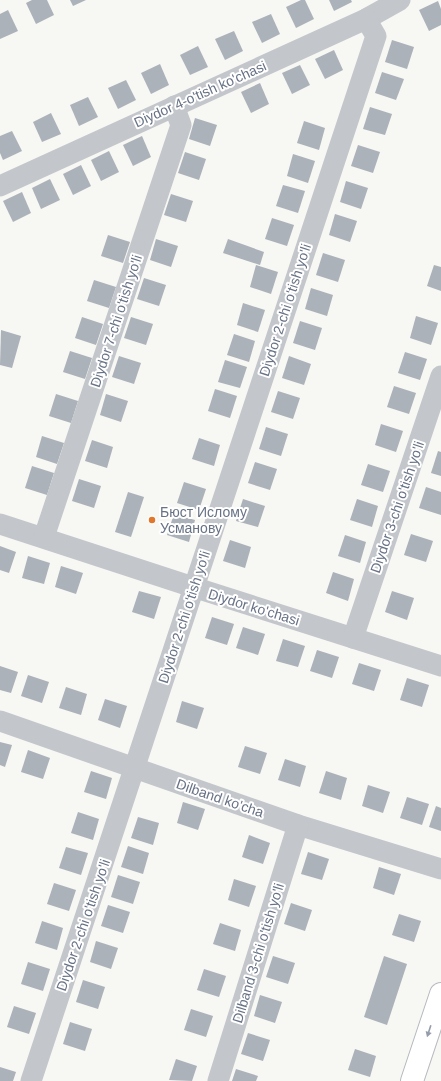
<svg xmlns="http://www.w3.org/2000/svg" width="441" height="1081" viewBox="0 0 441 1081" font-family="Helvetica,sans-serif">
<style>
.building{fill:#acb2b9}
.lines{fill:none;stroke-linecap:round;stroke-linejoin:round}
.major-casing{stroke:#b6b9be;stroke-width:24}
.minor{stroke:#c3c6ca;stroke-width:21}
.major{stroke:#fff;stroke-width:22}
.oneway{fill:#959caa}
.poi-dot{fill:#e1772a;stroke:#fff;stroke-width:1.5}
.labels{text-anchor:middle;dominant-baseline:central;stroke-width:4;stroke-linejoin:round;paint-order:stroke}
.street-label{font-size:14px;fill:#677285;stroke:#fff}
.poi-label{font-size:14px;fill:#677285;stroke:#fff;text-anchor:start}
</style>
<rect width="100%" height="100%" fill="#f7f7f4"/>
<g class="building">
<polygon points="32,0 47,0 54,15 36,24 26,3"/>
<polygon points="70,0 86,0 73,6"/>
<polygon points="301,0 305,0 314,19 296,28 286,7"/>
<polygon points="329,0 351,0 352,2 334,11"/>
<polygon points="438,1 441,9 441,25 429,31 419,10"/>
<polygon points="8,10 18,31 0,39 0,14"/>
<polygon points="271,14 280,34 262,43 252,22"/>
<polygon points="234,31 243,51 225,60 215,39"/>
<polygon points="392,40 414,47 407,69 385,62"/>
<polygon points="198,46 208,67 190,75 180,55"/>
<polygon points="334,50 343,70 325,79 315,59"/>
<polygon points="160,64 169,85 151,94 141,73"/>
<polygon points="300,65 310,85 292,94 282,73"/>
<polygon points="382,72 404,79 396,100 375,93"/>
<polygon points="126,80 136,100 118,109 108,88"/>
<polygon points="260,83 269,104 251,113 241,92"/>
<polygon points="88,97 98,117 79,126 70,105"/>
<polygon points="370,107 392,114 385,135 363,129"/>
<polygon points="51,113 61,134 42,142 33,122"/>
<polygon points="195,118 217,125 210,146 189,139"/>
<polygon points="304,121 325,128 319,150 297,143"/>
<polygon points="12,131 22,151 3,160 0,153 0,136"/>
<polygon points="142,136 151,157 133,166 123,145"/>
<polygon points="358,145 380,152 373,173 351,166"/>
<polygon points="109,151 119,172 101,181 91,160"/>
<polygon points="185,152 206,159 199,180 178,173"/>
<polygon points="293,154 315,161 308,183 287,176"/>
<polygon points="81,165 91,186 73,195 63,174"/>
<polygon points="50,179 60,200 41,209 32,188"/>
<polygon points="346,181 368,188 361,209 340,202"/>
<polygon points="283,185 305,191 298,213 276,206"/>
<polygon points="22,192 31,213 13,222 3,201"/>
<polygon points="171,194 193,201 186,222 164,215"/>
<polygon points="335,214 357,221 350,242 329,235"/>
<polygon points="272,218 294,225 287,246 265,239"/>
<polygon points="108,235 130,242 123,263 101,256"/>
<polygon points="156,239 178,246 171,267 150,260"/>
<polygon points="228,239 264,252 260,265 223,253"/>
<polygon points="323,253 345,260 338,282 316,275"/>
<polygon points="256,265 278,272 271,294 250,287"/>
<polygon points="434,265 441,267 441,291 427,286"/>
<polygon points="144,278 166,285 159,306 137,299"/>
<polygon points="94,280 116,287 109,308 87,301"/>
<polygon points="311,288 333,295 327,316 305,309"/>
<polygon points="243,303 265,310 258,332 237,325"/>
<polygon points="416,316 438,323 431,345 410,338"/>
<polygon points="82,317 103,324 96,345 75,338"/>
<polygon points="131,317 153,324 146,345 124,338"/>
<polygon points="300,321 322,328 315,350 293,343"/>
<polygon points="1,330 21,336 12,368 0,365"/>
<polygon points="234,334 255,341 249,362 227,355"/>
<polygon points="70,351 92,358 85,379 63,372"/>
<polygon points="405,352 427,359 420,380 398,373"/>
<polygon points="119,356 141,363 134,384 112,377"/>
<polygon points="289,356 311,364 304,385 282,378"/>
<polygon points="225,360 247,367 240,388 218,382"/>
<polygon points="394,386 416,393 409,414 387,407"/>
<polygon points="215,389 237,396 230,418 208,411"/>
<polygon points="278,391 300,398 293,419 271,412"/>
<polygon points="56,394 78,401 71,423 49,416"/>
<polygon points="106,394 128,401 121,422 100,415"/>
<polygon points="381,424 403,431 396,452 375,445"/>
<polygon points="266,427 288,434 281,456 259,449"/>
<polygon points="42,436 64,443 57,464 36,457"/>
<polygon points="199,438 220,445 214,466 192,459"/>
<polygon points="92,440 113,447 107,468 85,461"/>
<polygon points="438,451 441,452 441,476 431,473"/>
<polygon points="255,462 277,469 270,490 248,483"/>
<polygon points="368,464 390,471 383,492 361,485"/>
<polygon points="32,466 54,473 47,495 25,488"/>
<polygon points="79,479 101,486 94,508 72,501"/>
<polygon points="184,482 206,489 199,510 177,503"/>
<polygon points="426,487 441,492 441,515 419,508"/>
<polygon points="128,492 144,497 131,537 115,532"/>
<polygon points="243,499 265,506 258,527 236,521"/>
<polygon points="357,499 378,506 372,527 350,520"/>
<polygon points="174,514 195,520 189,542 167,535"/>
<polygon points="411,534 433,541 426,562 404,555"/>
<polygon points="345,535 366,542 360,563 338,556"/>
<polygon points="230,540 251,547 245,568 223,561"/>
<polygon points="0,546 16,552 9,573 0,570"/>
<polygon points="28,556 50,563 44,584 22,578"/>
<polygon points="61,566 83,573 76,594 55,587"/>
<polygon points="333,572 354,579 348,601 326,593"/>
<polygon points="139,591 161,597 154,619 132,612"/>
<polygon points="392,591 414,598 407,620 385,612"/>
<polygon points="212,617 234,624 227,645 205,638"/>
<polygon points="243,627 265,634 258,655 236,648"/>
<polygon points="283,639 305,646 298,667 276,661"/>
<polygon points="317,650 339,657 332,678 310,671"/>
<polygon points="359,663 381,670 374,691 352,684"/>
<polygon points="0,666 18,672 11,693 0,690"/>
<polygon points="28,675 49,682 42,703 21,696"/>
<polygon points="407,678 429,685 422,707 400,700"/>
<polygon points="66,687 87,694 81,715 59,708"/>
<polygon points="105,699 127,706 120,728 98,720"/>
<polygon points="182,701 204,708 197,729 176,722"/>
<polygon points="0,742 12,745 5,767 0,765"/>
<polygon points="245,746 267,753 260,774 238,767"/>
<polygon points="28,750 50,758 43,779 21,772"/>
<polygon points="285,759 306,766 300,787 278,780"/>
<polygon points="91,771 112,778 106,799 84,792"/>
<polygon points="326,771 347,778 341,800 319,793"/>
<polygon points="368,785 390,792 383,813 362,806"/>
<polygon points="407,797 429,804 422,825 400,818"/>
<polygon points="183,802 205,809 198,830 177,823"/>
<polygon points="436,806 441,808 441,831 429,827"/>
<polygon points="78,812 99,819 93,840 71,833"/>
<polygon points="138,817 159,823 153,845 131,838"/>
<polygon points="249,835 270,843 263,864 242,857"/>
<polygon points="128,846 149,853 143,874 121,867"/>
<polygon points="66,847 88,853 81,875 59,868"/>
<polygon points="308,852 329,859 322,880 301,874"/>
<polygon points="379,867 401,874 394,895 373,888"/>
<polygon points="118,875 140,882 133,904 111,897"/>
<polygon points="234,879 256,886 249,907 228,900"/>
<polygon points="54,883 76,890 69,911 47,904"/>
<polygon points="291,903 312,910 305,931 284,924"/>
<polygon points="108,905 130,912 123,933 101,926"/>
<polygon points="399,914 421,921 414,942 392,935"/>
<polygon points="42,921 63,928 57,950 35,943"/>
<polygon points="220,923 241,930 235,951 213,944"/>
<polygon points="96,941 118,948 111,969 90,962"/>
<polygon points="273,956 295,963 288,984 266,977"/>
<polygon points="384,956 407,964 387,1025 364,1017"/>
<polygon points="28,962 50,969 43,991 21,984"/>
<polygon points="204,969 226,976 219,997 197,990"/>
<polygon points="83,980 105,987 98,1009 76,1002"/>
<polygon points="260,995 282,1002 275,1023 254,1016"/>
<polygon points="14,1006 36,1013 29,1034 7,1027"/>
<polygon points="191,1009 213,1016 206,1037 184,1030"/>
<polygon points="70,1022 92,1029 85,1051 63,1044"/>
<polygon points="248,1033 270,1040 263,1061 241,1054"/>
<polygon points="355,1049 376,1056 370,1077 348,1070"/>
<polygon points="176,1059 197,1066 192,1081 169,1080"/>
<polygon points="0,1067 16,1072 13,1081 0,1081"/>
<polygon points="236,1069 258,1076 256,1081 232,1081"/>
</g>
<g class="lines">
<defs>
<polyline id="major" points="412,1081 441,994"/>
</defs>
<use href="#major" class="major-casing"/>
<g class="minor">
<polyline points="0,186 366,19 400,0"/>
<polyline points="0,524 193,587 441,666"/>
<polyline points="44,537 181,125 174,106"/>
<polyline points="353,638 441,376"/>
<polyline points="0,721 298,825 441,869"/>
<polyline points="31,1081 376,36 366,19"/>
<polyline points="218,1081 298,825"/>
</g>
<use href="#major" class="major"/>
</g>
<defs><path id="oneway-solid" d="M-6-.8H1V-3.2L6.5 0L1 3.2V.8H-6Z"/></defs>
<use class="oneway" href="#oneway-solid" transform="translate(429 1031) rotate(108)"/>
<circle class="poi-dot" cx="152" cy="520" r="4"/>
<g class="labels">
<g class="street-label">
<text transform="translate(200 94) rotate(-24)">Diydor 4-o'tish ko'chasi</text>
<text transform="translate(285 310) rotate(-72)">Diydor 2-chi o'tish yo'li</text>
<text transform="translate(116 321) rotate(-72)">Diydor 7-chi o'tish yo'li</text>
<text transform="translate(397 507) rotate(-71)">Diydor 3-chi o'tish yo'li</text>
<text transform="translate(254 607) rotate(17)">Diydor ko'chasi</text>
<text transform="translate(184 617) rotate(-72)">Diydor 2-chi o'tish yo'li</text>
<text transform="translate(220 798) rotate(19)">Dilband ko'cha</text>
<text transform="translate(83 925) rotate(-71)">Diydor 2-chi o'tish yo'li</text>
<text transform="translate(258 953) rotate(-73)">Dilband 3-chi o'tish yo'li</text>
</g>
<g class="poi-label">
<text x="160" y="512">Бюст Ислому<tspan x="160" dy="16">Усманову</tspan></text>
</g>
</g>
</svg>
